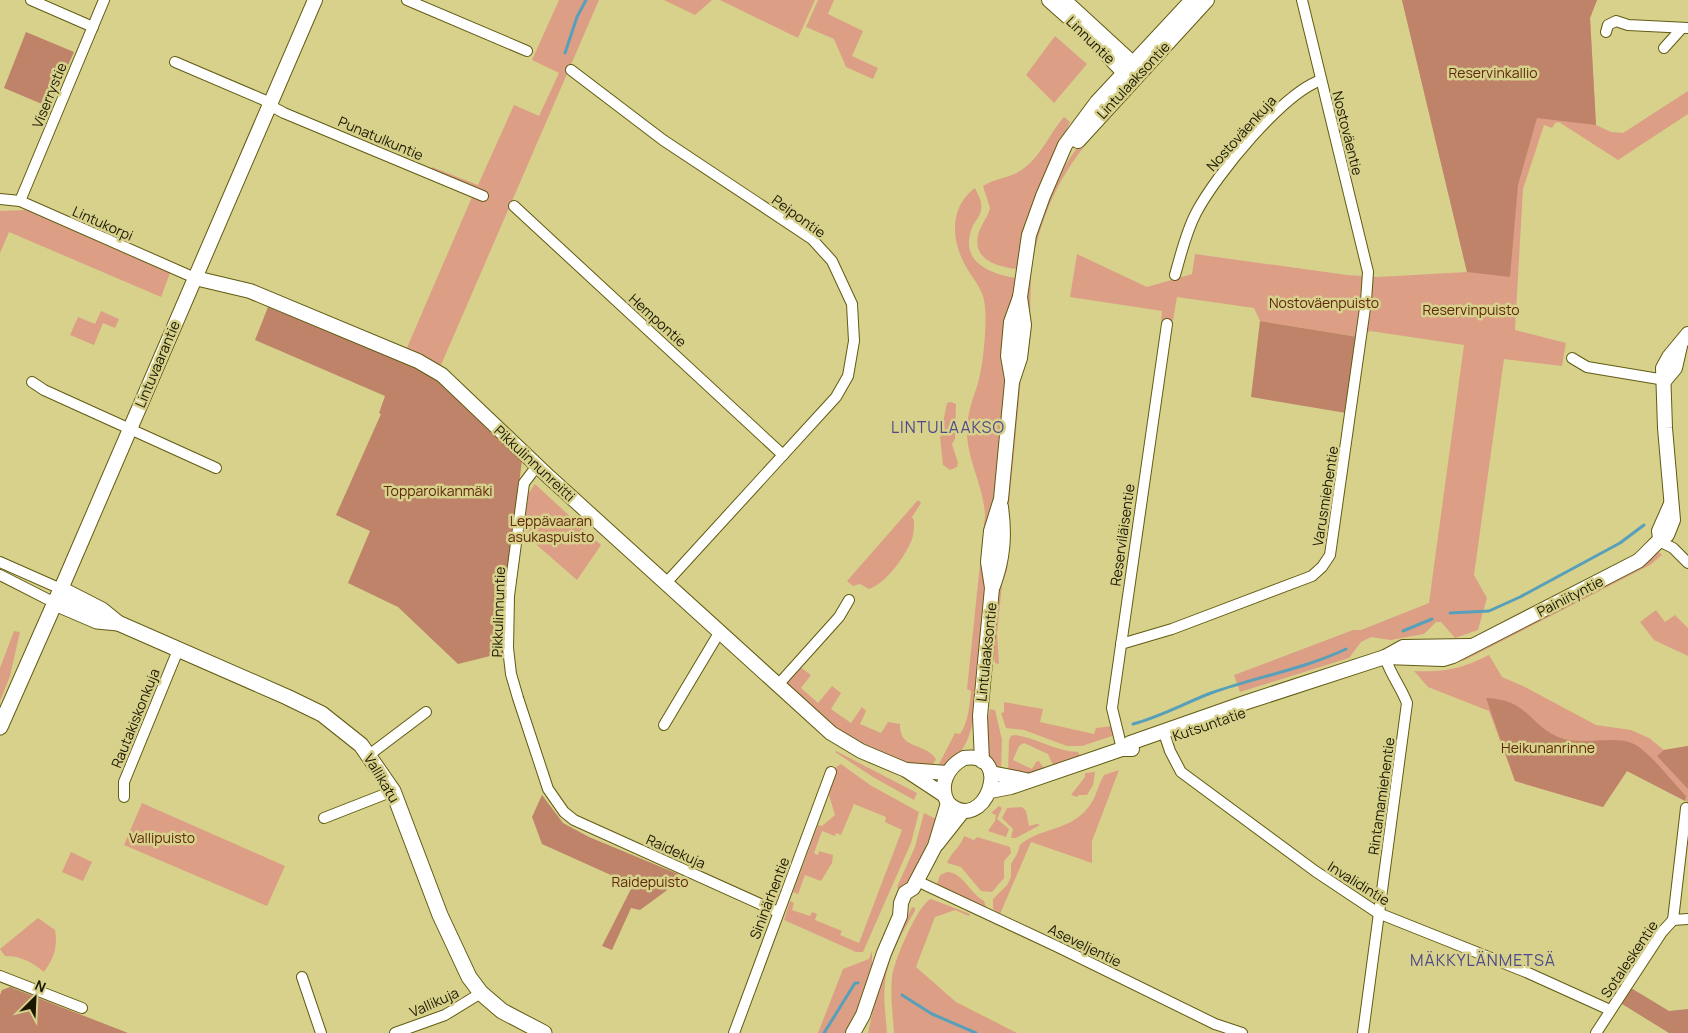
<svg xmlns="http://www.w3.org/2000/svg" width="1688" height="1033" viewBox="0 0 1688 1033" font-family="Manrope,sans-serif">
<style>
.green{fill:#dc9f86}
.forest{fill:#be8369}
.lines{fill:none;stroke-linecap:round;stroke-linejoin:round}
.stream{stroke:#58a0ba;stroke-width:3}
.minor-casing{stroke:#625b12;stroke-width:12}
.tertiary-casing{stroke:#625b12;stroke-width:16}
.secondary-casing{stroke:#625b12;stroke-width:17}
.minor{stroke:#fff;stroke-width:10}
.tertiary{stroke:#fff;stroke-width:14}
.secondary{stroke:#fff;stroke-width:15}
.labels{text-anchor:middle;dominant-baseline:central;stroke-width:5;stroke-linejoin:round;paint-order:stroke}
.street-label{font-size:14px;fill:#1a1700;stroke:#d7d18c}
.park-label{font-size:14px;fill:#5f270b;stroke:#d7d18c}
.quarter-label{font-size:16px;letter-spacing:1px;fill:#4f4b8a;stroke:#d7d18c}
</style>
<rect width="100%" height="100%" fill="#d7d18c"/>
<g class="green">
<polygon points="559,0 599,0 441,365 406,350 472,197 427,178 432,167 478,185 514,105 539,116 559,73 532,60"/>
<polygon points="664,0 712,0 695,15"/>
<polygon points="720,0 815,0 798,38"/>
<polygon points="818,0 834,0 828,14 863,31 852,56 878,68 873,79 846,67 834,39 806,27"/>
<polygon points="1402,0 1597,0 1590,18 1596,125 1611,132 1623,133 1688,91 1688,114 1618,160 1559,122 1555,123 1552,128 1544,125 1523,189 1515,330 1566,343 1562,366 1504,359 1474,575 1487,598 1478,630 1455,638 1441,622 1436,622 1424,634 1391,640 1371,637 1361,642 1349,658 1240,692 1234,675 1353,630 1361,630 1429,603 1464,345 1370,331 1358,337 1260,321 1254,308 1177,297 1172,326 1161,325 1162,311 1070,297 1077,254 1147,287 1192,274 1195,254 1347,275 1377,277 1467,272"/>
<polygon points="1055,36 1087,64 1054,103 1026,75"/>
<path d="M1152 65 1155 68C1091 136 1048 174 1031 270H1028C1035 238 1042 207 1057 179 1081 136 1119 101 1152 65Z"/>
<path d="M1064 117 1070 122 1033 202 1017 269C997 267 970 259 979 232 982 223 988 217 990 208L983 186C995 178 1011 178 1023 169 1042 155 1049 134 1064 117Z"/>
<path d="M975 188C978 195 983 202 981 210 980 217 974 222 972 228 959 262 990 274 1016 278L975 710C971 736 964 759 937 768L955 733 960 734C968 724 970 703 971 691L967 689 985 516C984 486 967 461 967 431 967 413 973 399 978 383 983 367 987 324 985 307 984 291 976 283 968 270 951 243 948 208 975 188Z"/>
<polygon points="26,210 170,273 161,297 9,232 0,253 0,211"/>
<polygon points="1027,279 1031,279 1029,350 1021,378 1009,504 1010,541 1007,570 1002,585 997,633 999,664 995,663 993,647"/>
<polygon points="101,311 119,319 115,328 103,323 94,345 70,335 78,317 95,324"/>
<polygon points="951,402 956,404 955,439 952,444 958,463 957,467 950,470 943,465 940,437 947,403"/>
<polygon points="535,484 601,545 577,580 523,533 528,494"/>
<path d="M918 500 921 503 912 517 914 520C914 528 914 537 910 544 902 560 886 583 869 589L860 584 853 586 847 581Z"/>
<polygon points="1659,552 1662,555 1650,565 1465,660 1445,665 1435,661 1641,565"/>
<polygon points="1656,610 1665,622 1675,615 1688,628 1688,656 1654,640 1640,622"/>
<polygon points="14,631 20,632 10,676 0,701 0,668"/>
<path d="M1489 655 1502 677 1523 686 1596 725 1631 730 1649 738 1664 750 1688 746V802L1627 771 1603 807 1515 781 1489 711 1428 687 1414 671C1446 672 1461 669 1489 655Z"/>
<path d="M800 667 811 675 801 688 818 703 832 686 841 693 831 709 851 723 862 707 866 711 860 724 881 733 888 722 900 724C899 750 925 742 936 759L930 769 908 764 855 743 789 693 786 683Z"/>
<polygon points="1004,702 1043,709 1040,722 1094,734 1096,728 1112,726 1115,735 1082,746 1067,746 1024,730 1006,728 1001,713 1004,712"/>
<path d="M990 709 995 710 1002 740 1001 771C978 755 985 733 990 709Z"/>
<path d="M1015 735C1037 738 1055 751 1078 752L1081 757 1053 765 1048 754 1024 743 1019 746 1013 760 1032 769 1036 762 1039 761 1043 767 1042 770 1032 774 1008 773 1009 740 1011 736Z"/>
<polygon points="836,751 917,793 914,800 873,777 835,752"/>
<polygon points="841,764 870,785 919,812 911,843 863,952 856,952 784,920 790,901 794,903 792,910 810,916 812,912 817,914 815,920 842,931 840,935 859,943 902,830 885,822 886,817 854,804 841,835 836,833 835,836 822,831 814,853 818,855 819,851 833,855 832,863 821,881 805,875 798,894 793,892 818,825 822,826 835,815 829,795 835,768"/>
<path d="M1119 770 1092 841V863L1031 842 1000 914 993 909V899L1007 885 1011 877V864L1017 854 1020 845C1039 828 1068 831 1086 810 1096 800 1097 787 1104 775Z"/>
<polygon points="1095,772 1093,785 1087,795 1079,795 1077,797 1071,795 1085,777 1085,773"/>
<polygon points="142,803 285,866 267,906 124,845"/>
<polygon points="999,806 1002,808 997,819 1009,829 1006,837 988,831 995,821 996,815 991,813"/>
<polygon points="1022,807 1026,811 1029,826 1037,824 1040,825 1016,838 1011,838 1013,829 1002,818 1007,808"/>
<polygon points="924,813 938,820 913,874 901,893 897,887 915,847"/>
<path d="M964 836 974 840 977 837 1010 847 1011 853 1004 861V878L992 892 981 891 961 867 947 863C951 852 961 847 964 836Z"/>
<polygon points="71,852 92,862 83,881 62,872"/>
<path d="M947 872C962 872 971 894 984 901L986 907 937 884 940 875Z"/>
<path d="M931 899 970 914 969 916 955 910 935 917 916 967 956 1002 1017 1033H894C893 1015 890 996 892 978 893 963 918 904 931 899Z"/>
<path d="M912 907 915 908V911C902 932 888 958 885 983 883 999 886 1017 887 1033H868L877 991 886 963Z"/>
<path d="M38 918 55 930C58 947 54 958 44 972 32 962 21 956 5 956L0 949Z"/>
<polygon points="872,951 872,971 848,1033 818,1033 843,969 869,959"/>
</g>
<g class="forest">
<polygon points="1402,0 1597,0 1590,18 1596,125 1537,118 1518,185 1510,277 1467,272"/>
<polygon points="26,32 74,52 49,107 4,88"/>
<polygon points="268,307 409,364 439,382 522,460 506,587 506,652 458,664 398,607 348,583 370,531 336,515 381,414 379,413 385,396 255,340"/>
<polygon points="1260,321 1358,337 1346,413 1251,397"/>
<path d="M1486 698C1529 700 1527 723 1558 737 1582 747 1613 734 1634 744 1651 753 1672 782 1686 796L1685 801 1627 771 1603 807 1515 781Z"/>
<polygon points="1688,746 1688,789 1657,756 1664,750"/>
<polygon points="542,795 563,823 589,837 678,874 666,891 640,910 631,908 612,950 602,946 633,885 542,844 532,817"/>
<polygon points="10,987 128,1033 0,1033 0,995 2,990"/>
<polygon points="1631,988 1669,1011 1688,1009 1688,1033 1669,1033 1622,1004"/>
</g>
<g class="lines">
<g class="stream">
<polyline points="565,53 577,17 586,0"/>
<polyline points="1450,613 1489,611 1520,597 1620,543 1644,525"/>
<polyline points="1403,631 1432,619"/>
<path d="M1133 724C1160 717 1185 703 1211 693 1256 677 1304 669 1346 649"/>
<polyline points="902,995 932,1014 976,1033"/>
<polyline points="824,1033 855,983 858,983"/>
</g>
<defs>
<g id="minor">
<polyline points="31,0 93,27"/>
<polyline points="407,0 527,51"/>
<polyline points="1606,32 1608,25 1616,21 1628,25 1688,28"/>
<polyline points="1664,48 1682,28"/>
<polyline points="175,62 264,100 269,105 284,113 483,196"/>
<polyline points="571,70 663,140 812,239 832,261 852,304 854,341 848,376 836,397 666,583"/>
<polyline points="0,199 20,201 195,278"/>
<polyline points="20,201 104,0"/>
<polyline points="514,206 783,455"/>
<path d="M1175 275C1181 254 1186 232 1196 213 1216 175 1282 94 1321 80"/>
<polyline points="1572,358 1587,367 1665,380"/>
<polyline points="32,382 44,390 216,468"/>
<polyline points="537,466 524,483 509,596 508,648 511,674 518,698 548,789 564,812 574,820 778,912"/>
<polyline points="1659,541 1673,548 1688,563"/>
<polyline points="0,562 61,589"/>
<polyline points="0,575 55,603"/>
<polyline points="1121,644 1172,629 1312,576 1322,567 1330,555 1366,301 1368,272 1302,0"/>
<polyline points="777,686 839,617 849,600"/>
<polyline points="664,725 719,633"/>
<polyline points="1164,733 1170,751 1181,772 1315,871 1378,913 1526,972 1610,1010"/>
<polyline points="1122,749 1112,708 1167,324"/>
<polyline points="369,755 426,712"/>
<polyline points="124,797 124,782 178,650"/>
<polyline points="324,818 393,791"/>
<polyline points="917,881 1058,947 1215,1024 1242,1033"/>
<polyline points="1673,920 1688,919"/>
<polyline points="0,976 82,1008"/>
<polyline points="302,977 321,1033"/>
<polyline points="395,1033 445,1015 481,993"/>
<polyline points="734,1033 831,772"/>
<path d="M1363 1033 1407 703C1401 687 1390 674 1385 657"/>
<polyline points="1596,1033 1662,932 1673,920 1686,808"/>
</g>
<g id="tertiary">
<polyline points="1049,0 1085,32 1129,78"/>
<polyline points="1064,0 1139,69"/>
<polyline points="1078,141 1207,0"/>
<polyline points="195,278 250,291 418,361 442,375 549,477 831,733 861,751 906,770 944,795"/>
<polyline points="1012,379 1008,356 1011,322 1020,297 1029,235 1043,196 1065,145 1097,102 1192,0"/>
<polyline points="1665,380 1675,368 1680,346"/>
<polyline points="1660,538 1659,531 1671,504"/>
<path d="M993 586C1003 559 1005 536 1001 507"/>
<polyline points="61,589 315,0"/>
<path d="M1385 657 1443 659 1453 656 1638 561C1647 554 1659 538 1667 535L1673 520 1665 428 1663 368 1669 357 1688 334"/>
<polyline points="1125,749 1130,743 1247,702 1385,657 1403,647 1470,646"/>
<path d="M964 758C1016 750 984 837 948 803 938 786 947 767 964 758Z"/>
<polyline points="982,761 980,716 992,588 988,562 991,531 1001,499 1012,382 1020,358 1024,325 1020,297"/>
<polyline points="907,770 947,773"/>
<polyline points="991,773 1026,780"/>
<polyline points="990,791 1011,787 1122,749 1132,749"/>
<polyline points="937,844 963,811"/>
<polyline points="853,1033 863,1015 884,953 900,916 901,903 905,893 913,888 935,846 948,803"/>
</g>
<g id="secondary">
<polyline points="55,603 97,621 118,623"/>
<polyline points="0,727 61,589 102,610 118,623 287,697 322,714 361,745 393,791 440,915 469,977 481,993 502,1011 544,1033"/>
</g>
</defs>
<use href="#minor" class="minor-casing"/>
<use href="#tertiary" class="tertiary-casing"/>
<use href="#secondary" class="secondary-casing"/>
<use href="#minor" class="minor"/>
<use href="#tertiary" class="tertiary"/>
<use href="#secondary" class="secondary"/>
</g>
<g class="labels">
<g class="street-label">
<text transform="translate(1091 40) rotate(44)">Linnuntie</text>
<text transform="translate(1133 80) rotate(-47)">Lintulaaksontie</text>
<text transform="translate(49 95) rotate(-68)">Viserrystie</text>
<text transform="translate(1241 133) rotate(-48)">Nostoväenkuja</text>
<text transform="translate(1348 133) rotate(76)">Nostoväentie</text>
<text transform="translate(381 138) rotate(23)">Punatulkuntie</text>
<text transform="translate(799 216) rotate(36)">Peipontie</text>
<text transform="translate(103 223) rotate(24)">Lintukorpi</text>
<text transform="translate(658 320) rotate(42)">Hempontie</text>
<text transform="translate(157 364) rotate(-67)">Lintuvaarantie</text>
<text transform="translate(535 463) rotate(43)">Pikkulinnunreitti</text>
<text transform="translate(1325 496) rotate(-81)">Varusmiehentie</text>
<text transform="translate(1122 535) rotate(-82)">Reserviläisentie</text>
<text transform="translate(1570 596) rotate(-27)">Painiityntie</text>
<text transform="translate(498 612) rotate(-88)">Pikkulinnuntie</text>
<text transform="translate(986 652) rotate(-84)">Lintulaaksontie</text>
<text transform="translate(135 718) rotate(-68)">Rautakiskonkuja</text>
<text transform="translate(1209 724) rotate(-19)">Kutsuntatie</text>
<text transform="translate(382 778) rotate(59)">Vallikatu</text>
<text transform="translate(1381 796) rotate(-82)">Rintamamiehentie</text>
<text transform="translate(676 851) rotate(24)">Raidekuja</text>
<text transform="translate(1359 883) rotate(32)">Invalidintie</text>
<text transform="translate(769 898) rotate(-69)">Sininärhentie</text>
<text transform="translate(1085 945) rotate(26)">Aseveljentie</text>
<text transform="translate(1629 959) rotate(-56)">Sotaleskentie</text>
<text transform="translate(434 1002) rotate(-24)">Vallikuja</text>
</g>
<g class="park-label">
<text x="1493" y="72">Reservinkallio</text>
<text x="1324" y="302">Nostoväenpuisto</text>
<text x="1471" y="309">Reservinpuisto</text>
<text x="438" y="490">Topparoikanmäki</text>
<text x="551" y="520">Leppävaaran<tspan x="551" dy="16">asukaspuisto</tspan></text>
<text x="1548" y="747">Heikunanrinne</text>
<text x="162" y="837">Vallipuisto</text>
<text x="650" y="881">Raidepuisto</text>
</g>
<g class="quarter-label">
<text x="948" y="427">LINTULAAKSO</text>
<text x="1483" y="960">MÄKKYLÄNMETSÄ</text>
</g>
</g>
<g transform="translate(35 998) rotate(24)" stroke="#d7d18c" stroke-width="4" paint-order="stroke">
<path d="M0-4L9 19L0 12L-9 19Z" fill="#1a1700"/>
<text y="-8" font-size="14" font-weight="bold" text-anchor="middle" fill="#1a1700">N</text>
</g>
</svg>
